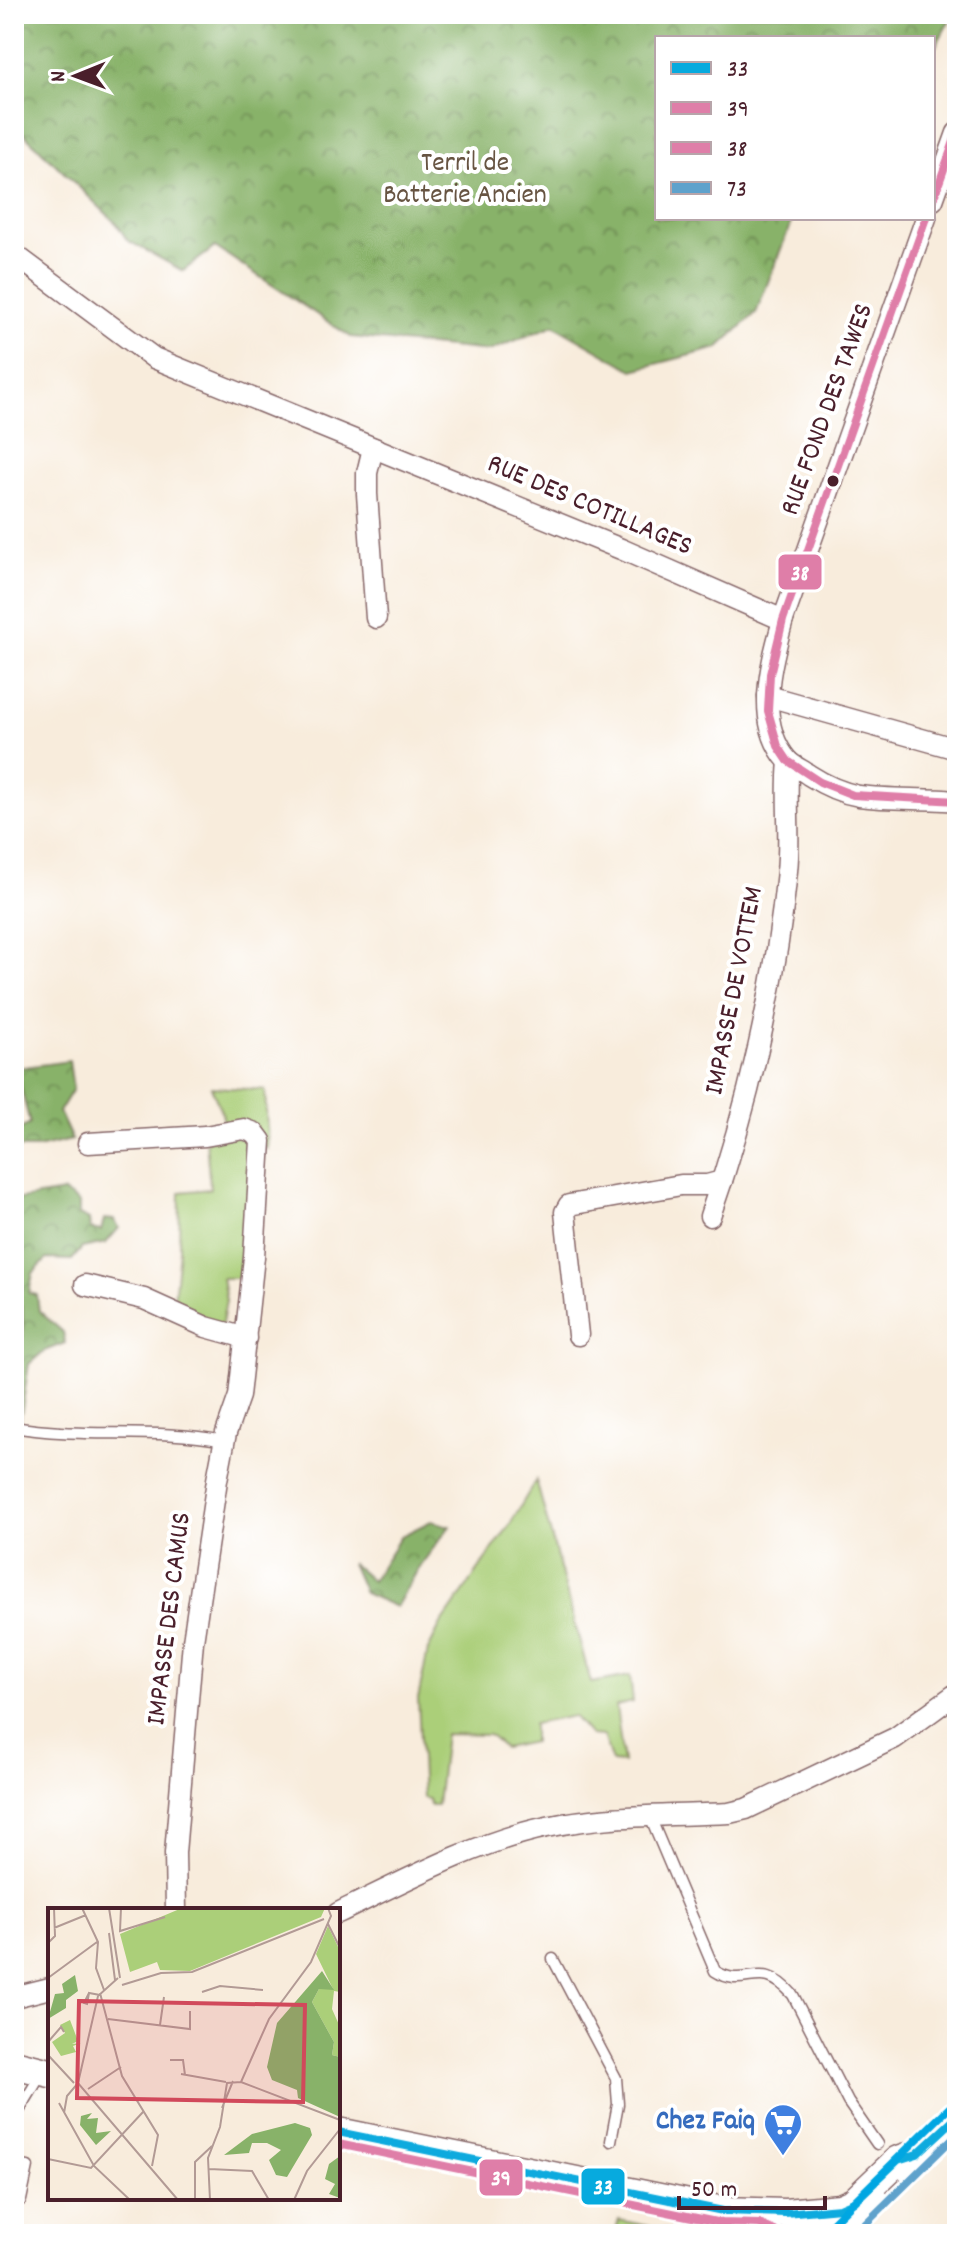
<svg xmlns="http://www.w3.org/2000/svg" width="971" height="2248" viewBox="0 0 971 2248" font-family="Dekko,sans-serif">
<style>
.green{fill:#abcf79;stroke:#7a7752;stroke-width:2}
.forest{fill:url(#forest-crowns);stroke:#69684a;stroke-width:2}
.lines{fill:none;stroke-linecap:round;stroke-linejoin:round}
.lane-casing{stroke:#876769;stroke-width:13}
.street-casing{stroke:#876769;stroke-width:23}
.secondary-casing{stroke:#876769;stroke-width:31}
.lane{stroke:#fff;stroke-width:10}
.street{stroke:#fff;stroke-width:20}
.secondary{stroke:#fff;stroke-width:28}
.bus-1-casing{stroke:#fff;stroke-width:14}
.bus-2-casing{stroke:#fff;stroke-width:14}
.bus-3-casing{stroke:#fff;stroke-width:14}
.bus-4-casing{stroke:#fff;stroke-width:14}
.bus-5-casing{stroke:#fff;stroke-width:14}
.bus-1{stroke:#07aade;stroke-width:8}
.bus-2{stroke:#df7ea8;stroke-width:8}
.bus-3{stroke:#df7ea8;stroke-width:8}
.bus-4{stroke:#5fa2cc;stroke-width:8}
.bus-5{stroke:#00a6e2;stroke-width:8}
.bus-dot{fill:#4a1f2b;stroke:#fff;stroke-width:3}
.labels{text-anchor:middle;dominant-baseline:central;stroke-width:8;stroke-linejoin:round;paint-order:stroke}
.park-label{font-size:28px;fill:#675442;stroke:#fff}
.street-label{font-size:28px;fill:#4a1f2b;stroke:#fff}
.shop-label{font-size:28px;font-weight:bold;fill:#366cbe;stroke:#fff;text-anchor:end}
.inset-road{fill:none;stroke:#b29a95;stroke-width:2}
.view{fill:#d1495b;fill-opacity:0.15;stroke:#d1495b;stroke-width:4}
.inset-edge{fill:none;stroke:#4a1f2b;stroke-width:4}
.line-badge{stroke:#fff;stroke-width:3}
.badge-label{font-size:22px;text-anchor:middle;font-weight:bold;fill:#fff}
</style>
<defs>
<pattern id="forest-crowns" width="20" height="18" patternUnits="userSpaceOnUse" patternTransform="scale(2)"><rect width="20" height="18" fill="#88b269"/><path d="M2 6a3 3 0 1 1 6 0M12 15a3 3 0 1 1 6 0" fill="none" stroke="#719057"/></pattern>
</defs>
<rect width="100%" height="100%" fill="#fff"/>
<filter id="ink" filterUnits="userSpaceOnUse"><feTurbulence type="fractalNoise" baseFrequency=".0125" numOctaves="2"/><feDisplacementMap in="SourceGraphic" scale="16" xChannelSelector="R" yChannelSelector="G"/><feConvolveMatrix kernelMatrix="1 2 1 2 8 2 1 2 1" color-interpolation-filters="sRGB"/></filter>
<filter id="wash" filterUnits="userSpaceOnUse"><feTurbulence type="fractalNoise" baseFrequency=".006" numOctaves="4" result="noise"/><feDisplacementMap in="SourceGraphic" scale="32" xChannelSelector="R" yChannelSelector="G"/><feGaussianBlur stdDeviation="1.8" result="paint"/><feColorMatrix in="noise" values="0 0 0 0 0 0 0 0 0 0 0 0 0 0 0 0 0 1.4 0 .05"/><feComposite in="paint" operator="in"/></filter>
<g filter="url(#wash)">
<rect width="100%" height="100%" fill="#f8ecdc"/>
<g class="green">
<polygon points="211,1087 265,1090 268,1149 222,1123 223,1116"/>
<polygon points="235,1136 251,1142 248,1278 222,1278 226,1300 221,1328 173,1310 179,1250 180,1192 210,1189 206,1140"/>
<polygon points="536,1480 591,1683 630,1676 633,1702 616,1706 623,1763 612,1762 603,1736 590,1735 573,1716 533,1724 533,1742 504,1748 489,1735 445,1734 437,1805 430,1805 429,1799 423,1798 418,1699 428,1650 440,1626 509,1526"/>
<polygon points="619,2220 671,2231 670,2234 615,2234"/>
</g>
<g class="forest">
<polygon points="14,14 953,14 933,51 933,38 657,38 657,218 793,218 756,313 718,348 633,370 554,325 489,351 351,337 215,247 183,271 127,240 117,224 14,124"/>
<polygon points="69,1061 73,1089 59,1112 72,1140 37,1148 14,1148 14,1132 30,1124 16,1068"/>
<polygon points="63,1192 79,1203 79,1215 89,1220 90,1229 101,1231 104,1219 114,1220 119,1228 106,1243 82,1248 72,1260 47,1259 33,1273 29,1293 37,1295 39,1311 63,1332 65,1343 44,1351 29,1364 20,1421 14,1421 14,1366 23,1334 22,1307 14,1305 14,1275 17,1265 14,1200"/>
<polygon points="431,1521 450,1526 420,1566 396,1607 364,1593 351,1563 372,1581 401,1536"/>
</g>
</g>
<g filter="url(#ink)">
<g class="lines">
<defs>
<g id="lane">
<path d="M14 1427C83 1439 155 1427 224 1441"/>
<path d="M650 1817 715 1971C748 1992 759 1956 793 1995L848 2102 877 2144"/>
<polyline points="553,1959 616,2078 618,2104 611,2141"/>
<polyline points="14,2119 42,2073"/>
<polyline points="14,2165 28,2167 21,2200 14,2199"/>
</g>
<g id="street">
<polyline points="933,200 957,133"/>
<path d="M926 218 783 620C771 664 754 722 788 761 793 766 802 770 809 775 823 784 842 793 859 796 891 800 925 798 957 801"/>
<polyline points="14,254 154,358 621,549 783,620"/>
<polyline points="373,448 367,473 367,494 376,618"/>
<polyline points="768,696 957,749"/>
<polyline points="88,1143 205,1136 244,1129 255,1133 261,1141 254,1257 239,1396 226,1433 217,1480 193,1641 175,1853 176,1910"/>
<path d="M710 1216C748 1109 776 984 787 871 791 835 785 798 789 762"/>
<polyline points="85,1285 144,1299 206,1327 246,1338"/>
<polyline points="578,1335 565,1212 569,1205 681,1185 707,1185 722,1181"/>
<path d="M338 1913C404 1881 476 1842 547 1827 606 1814 669 1816 729 1813L746 1809 895 1738 957 1693"/>
<polyline points="14,1997 50,1988"/>
</g>
<g id="secondary">
<polyline points="14,2064 50,2073"/>
<polyline points="338,2132 723,2211 785,2213 840,2208 854,2202 898,2160 917,2154"/>
<polyline points="906,2166 957,2117"/>
<polyline points="838,2234 875,2200"/>
</g>
</defs>
<use href="#lane" class="lane-casing"/>
<use href="#street" class="street-casing"/>
<use href="#secondary" class="secondary-casing"/>
<use href="#lane" class="lane"/>
<use href="#street" class="street"/>
<use href="#secondary" class="secondary"/>
<defs>
<polyline id="bus-1" points="338,2132 723,2211 785,2213 840,2208 854,2202 898,2160 917,2154 957,2117"/>
<polyline id="bus-2" points="338,2144 721,2223 759,2224 781,2234"/>
<g id="bus-3">
<polyline points="933,200 957,133"/>
<polyline points="926,218 783,620 770,674 768,711 778,746 788,761 820,782 853,795 957,801"/>
</g>
<polyline id="bus-4" points="855,2234 957,2134"/>
<polyline id="bus-5" points="830,2225 949,2108"/>
</defs>
<use href="#bus-1" class="bus-1-casing"/>
<use href="#bus-2" class="bus-2-casing"/>
<use href="#bus-3" class="bus-3-casing"/>
<use href="#bus-4" class="bus-4-casing"/>
<use href="#bus-5" class="bus-5-casing"/>
<use href="#bus-1" class="bus-1"/>
<use href="#bus-2" class="bus-2"/>
<use href="#bus-3" class="bus-3"/>
<use href="#bus-4" class="bus-4"/>
<use href="#bus-5" class="bus-5"/>
</g>
</g>
<defs>
<symbol id="supermarket-pin" viewBox="-11 -11 22 30"><path d="M0 17L-7.5 6A9.5 9.5 0 1 1 7.5 6Z" fill="#3f7fe0" stroke="#fff"/><path d="M-6-5.5h2.5l.6 2H6L4.5 2H-2.5L-4.4-4H-6ZM-1.5 3.2a1.3 1.3 0 1 0 .1 0ZM3 3.2a1.3 1.3 0 1 0 .1 0Z" fill="#fff"/></symbol>
</defs>
<g fill-rule="evenodd">
<use href="#supermarket-pin" x="761" y="2101" width="44" height="60"/>
</g>
<circle class="bus-dot" cx="833" cy="481" r="7"/>
<g class="labels">
<g class="park-label">
<text x="465" y="165">Terril de<tspan x="465" dy="32">Batterie Ancien</tspan></text>
</g>
<g class="street-label">
<text transform="translate(829 410) rotate(-70)">RUE FOND DES TAWES</text>
<text transform="translate(589 507) rotate(23)">RUE DES COTILLAGES</text>
<text transform="translate(736 991) rotate(-79)">IMPASSE DE VOTTEM</text>
<text transform="translate(171 1619) rotate(-83)">IMPASSE DES CAMUS</text>
</g>
<g class="shop-label">
<text x="755" y="2123">Chez Faiq</text>
</g>
</g>
<g transform="translate(48 1908)">
<rect width="292" height="292" fill="#f8ecdc"/>
<path d="M280 18 292 43V84L286 83 284 101 292 119V149L284 147 286 134 264 94 271 81H285L268 46ZM22 112 30 133 24 136 33 135 25 138 28 144 13 148 4 134 17 125 12 117Z" fill="#abcf79"/>
<path d="M274 63 286 82 271 81 264 94 286 134 284 147 292 149V209L250 190 249 182 224 172 219 159 229 115ZM27 67 30 83 18 92V100L0 111 7 86 16 85 14 76ZM44 205 39 211 50 210 48 225 63 223 48 237 32 217 33 208ZM247 215 262 220 264 227 239 269 228 267 221 252 233 242 219 235H204L201 245 176 247 204 226ZM292 248V290L281 286 287 276 277 271 281 256Z" fill="#88b269"/>
<path d="M134 0H277L273 9 142 63 112 62 109 54 82 64 72 26Z" fill="#abcf79"/>
<path class="inset-road" d="M34 0 50 34 48 60 56 82M61 0 72 70M73 0 72 23 117 9M280 16 292 40M6 20 38 7M61 25 67 72M0 35 7 28 6 0M0 70 49 34M74 77 113 65 144 64 276 11M154 84 172 78 215 82M41 85 36 95 39 96 41 85 52 87M52 85 74 168 110 227 104 258M60 111 142 121V103M112 117 116 89M0 134 13 119 16 124M0 147 26 175M122 152H135L137 167M133 166 178 174M193 174 221 111 263 54 283 8 280 0M30 175 50 88 70 70M40 181 73 159M11 195 46 258 82 292M174 200 185 173M16 205 19 188 30 175 130 292M0 251 43 260 95 204M161 261 204 263 221 292M147 292V254L164 238M162 292 160 250 172 219 179 175 193 174 292 212M246 292 259 263 292 221"/>
<path class="view" d="M31 93 257 97 255 194 29 190Z"/>
<rect width="292" height="292" class="inset-edge"/>
</g>
<g class="line-badge">
<rect x="777" y="553" width="46" height="38" rx="8" fill="#df7ea8"/>
<rect x="478" y="2158" width="46" height="39" rx="8" fill="#df7ea8"/>
<rect x="580" y="2167" width="46" height="39" rx="8" fill="#07aade"/>
</g>
<g class="badge-label">
<text x="800" y="580">38</text>
<text x="501" y="2185">39</text>
<text x="603" y="2194">33</text>
</g>
<rect width="971" height="2248" fill="none" stroke="#fff" stroke-width="48"/>
<rect x="655" y="36" width="280" height="184" fill="#ffffff" stroke="#b7a5aa" stroke-width="2"/>
<rect x="671" y="62" width="40" height="12" fill="#07aade" stroke="#b7a5aa" stroke-width="2"/>
<text x="727" y="76" font-size="24" fill="#4a1f2b">33</text>
<rect x="671" y="102" width="40" height="12" fill="#df7ea8" stroke="#b7a5aa" stroke-width="2"/>
<text x="727" y="116" font-size="24" fill="#4a1f2b">39</text>
<rect x="671" y="142" width="40" height="12" fill="#df7ea8" stroke="#b7a5aa" stroke-width="2"/>
<text x="727" y="156" font-size="24" fill="#4a1f2b">38</text>
<rect x="671" y="182" width="40" height="12" fill="#5fa2cc" stroke="#b7a5aa" stroke-width="2"/>
<text x="727" y="196" font-size="24" fill="#4a1f2b">73</text>
<g transform="translate(76 76) rotate(269)" stroke="#ffffff" stroke-width="6" paint-order="stroke">
<path d="M0-6L14 30L0 20L-14 30Z" fill="#4a1f2b"/>
<text y="-12" font-size="22" font-weight="bold" text-anchor="middle" fill="#4a1f2b">N</text>
</g>
<path d="M679 2196v12h146v-12" fill="none" stroke="#4a1f2b" stroke-width="4"/>
<text x="691" y="2196" font-size="24" fill="#4a1f2b" stroke="#ffffff" stroke-width="6" paint-order="stroke">50 m</text>
</svg>
